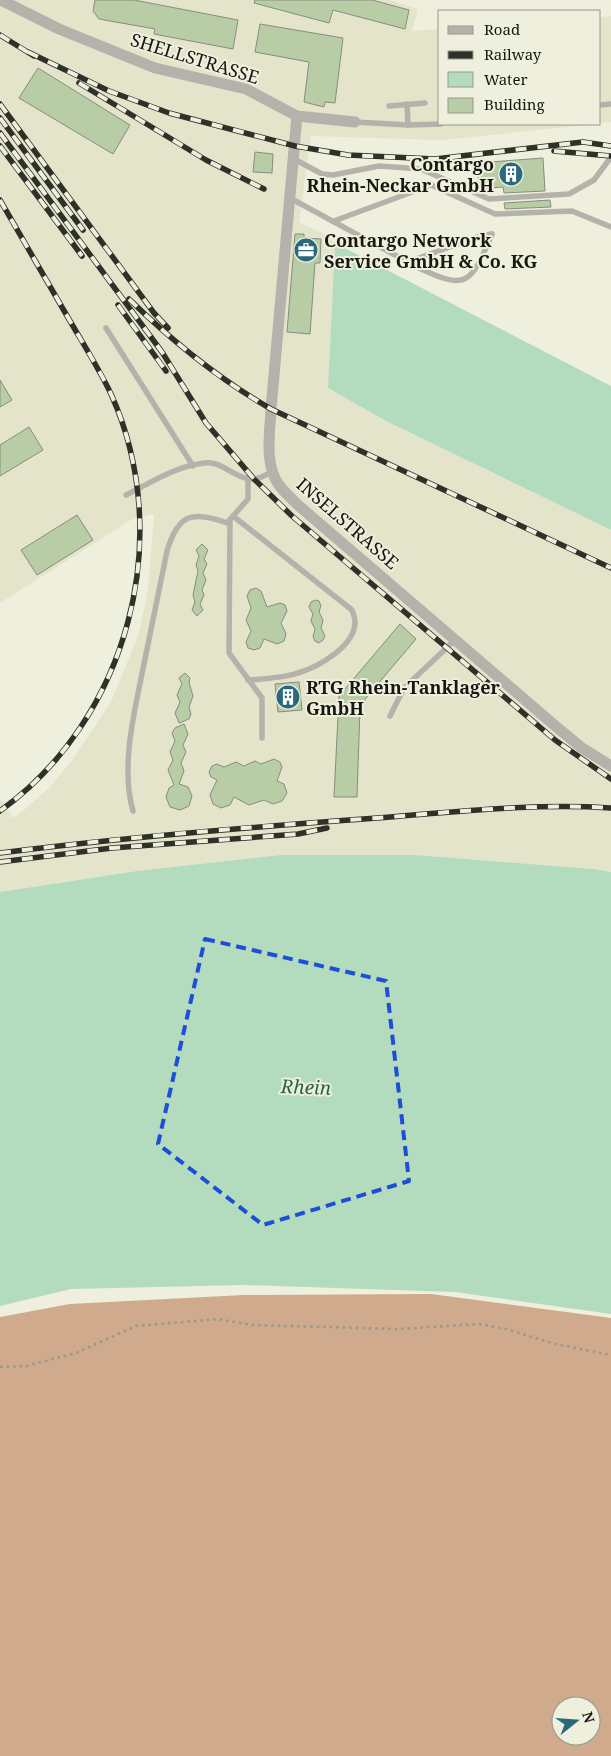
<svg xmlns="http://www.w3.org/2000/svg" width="611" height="1756" viewBox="0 0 611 1756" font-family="'Noto Serif',serif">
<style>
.built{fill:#e4e4cb}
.forest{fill:#cfaa8c;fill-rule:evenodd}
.water{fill:#b3dcbf}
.building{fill:#b8cda5;stroke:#858d7e}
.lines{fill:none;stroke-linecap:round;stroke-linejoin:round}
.path{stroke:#97988b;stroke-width:2.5;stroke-dasharray:2.5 4;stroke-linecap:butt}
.lane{stroke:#b5b2ab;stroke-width:5.5}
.street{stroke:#b5b2ab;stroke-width:11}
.rail-casing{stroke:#2f3028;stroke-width:5.5}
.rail{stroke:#eeefdd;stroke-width:4;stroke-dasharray:11;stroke-linecap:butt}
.marked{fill:none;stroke:#1d4ed8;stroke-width:4;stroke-dasharray:10 6;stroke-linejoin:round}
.labels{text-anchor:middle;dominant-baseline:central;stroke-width:4;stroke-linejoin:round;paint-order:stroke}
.street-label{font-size:18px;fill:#181812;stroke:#eeefdd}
.poi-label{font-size:18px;font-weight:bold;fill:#181812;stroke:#eeefdd;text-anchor:start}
.water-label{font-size:19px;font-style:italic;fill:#266640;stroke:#eeefdd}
</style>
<rect width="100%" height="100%" fill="#eeefdd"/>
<g class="built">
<polygon points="0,0 389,0 418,9 412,31 440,29 440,124 596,124 441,140 311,136 299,222 324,234 335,243 328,388 386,421 611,530 611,873 593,869 415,855 281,855 137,871 0,892 0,798 13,818 24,810 50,787 71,762 111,702 138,636 148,591 154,514 134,518 0,603"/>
<polygon points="611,16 611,122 600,123 600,17"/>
</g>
<path class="forest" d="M431 1294 611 1318V1756H0V1317L70 1304 244 1295ZM561 1706H591V1736H561Z"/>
<g class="water">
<polygon points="335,243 611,386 611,530 386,421 328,388"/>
<polygon points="281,855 415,855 593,869 611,872 611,1314 455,1292 244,1285 71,1289 0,1306 0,892 137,871"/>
</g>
<g class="building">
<polygon points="95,0 134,0 238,20 233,49 154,34 155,29 99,19 93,11"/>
<polygon points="255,0 372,0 409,10 405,29 333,10 329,23 254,3"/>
<polygon points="260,24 343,38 335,103 325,102 324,107 304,102 309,62 255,52"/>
<polygon points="38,68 130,125 113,154 19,98"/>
<polygon points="255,152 273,154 272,173 253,172"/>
<polygon points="543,158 545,191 504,193 503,187 479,189 477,163"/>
<polygon points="550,200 551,207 505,209 504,203"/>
<polygon points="295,234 304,234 304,238 321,239 320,263 315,263 310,334 287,332"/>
<polygon points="0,380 12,400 0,407"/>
<polygon points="29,427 43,450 0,476 0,445"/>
<polygon points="77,515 93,540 37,575 21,550"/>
<polygon points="202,544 208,550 204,559 207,564 203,573 206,580 202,590 204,595 200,604 203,610 197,616 192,610 195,602 193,595 198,571 196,565 199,556 196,550"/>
<polygon points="256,588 261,591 267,607 280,603 285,605 287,611 281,623 286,634 284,641 277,644 264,639 260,648 254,650 248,648 246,642 251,631 246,620 251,608 247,596 250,590"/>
<polygon points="315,600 319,601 321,606 319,612 323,620 321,628 325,636 323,640 319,643 315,641 313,637 315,629 311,621 313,614 309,607 311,602"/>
<polygon points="400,624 416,639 366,698 360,709 357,797 334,797 339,696"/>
<polygon points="185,673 190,678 189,683 193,696 189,707 191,714 189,719 179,723 175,713 180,702 177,695 182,684 179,678"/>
<polygon points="299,682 302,710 278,712 275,684"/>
<polygon points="184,724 188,734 183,745 186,752 181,763 184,771 179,784 188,787 192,796 189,806 180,810 170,807 166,797 169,788 174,785 168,770 173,760 170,752 175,741 172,733 175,728"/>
<polygon points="274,759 280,762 282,767 277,781 284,784 287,793 282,801 273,804 264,800 249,805 234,797 230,805 221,808 213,804 210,795 217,780 211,777 209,772 212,766 217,764 224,767 236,762 244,766 255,761 261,764"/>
</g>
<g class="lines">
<polyline class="path" points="0,1367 26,1366 76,1353 136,1326 218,1319 252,1325 399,1329 480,1324 506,1329 555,1344 611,1355"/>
<g class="lane">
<polyline points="407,104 408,125"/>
<polyline points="600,105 611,104"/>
<polyline points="389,106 425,103"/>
<polyline points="355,122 408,125 441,124"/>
<polyline points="294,159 322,174 333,175 379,166 421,169 489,199 569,194 594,180 611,157"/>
<path d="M290 198 417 267C468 292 471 283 492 234"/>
<polyline points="334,221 431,185 495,214 572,211 611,227"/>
<polyline points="408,262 480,236 492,234"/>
<polyline points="106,328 193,466"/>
<path d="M126 495C150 483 176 466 204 463 223 460 235 480 254 479 259 479 267 474 272 472"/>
<path d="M233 516 352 610C353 613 355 618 355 621 356 646 318 667 298 673 283 678 265 679 248 680"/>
<polyline points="230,520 229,653 262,698 262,738"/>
<polyline points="390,716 404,688 455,640"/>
<path d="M133 811C120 766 135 709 144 664 152 626 159 589 167 551 178 514 192 510 227 523L248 499V477"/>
</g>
<g class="street">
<polyline points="1,0 59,29 155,68 246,89 297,116 355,122"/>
<path d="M297 116 271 409C270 432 264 465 279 485 284 492 292 499 298 505L553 724 582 748 611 766"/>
</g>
<defs>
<g id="rail">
<polyline points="0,35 34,56"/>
<polyline points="28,52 109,91 169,113 295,146 348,155 435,159 583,142 611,146"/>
<polyline points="79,83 206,160 264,189"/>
<polyline points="0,104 154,313 168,328"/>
<polyline points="0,118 83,230"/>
<polyline points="0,133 162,352 206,423 254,479 292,516 555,740 611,779"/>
<polyline points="0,146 82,256"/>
<polyline points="554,151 611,156"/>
<path d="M0 200C23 240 47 281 70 321 84 345 99 369 111 394 176 538 128 719 0 811"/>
<path d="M129 299C172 341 219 379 271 409L611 568"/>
<polyline points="118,305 166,371"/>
<path d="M0 853C125 837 251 827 377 818 454 812 533 803 611 808"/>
<polyline points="0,862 112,848 298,834 327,828"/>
</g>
</defs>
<use href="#rail" class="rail-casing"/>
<use href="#rail" class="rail"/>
</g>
<path class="marked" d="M205 939 386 981 409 1181 263 1225 158 1144Z"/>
<defs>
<symbol id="building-disc" viewBox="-11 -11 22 22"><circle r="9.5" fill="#2a687e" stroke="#eeefdd"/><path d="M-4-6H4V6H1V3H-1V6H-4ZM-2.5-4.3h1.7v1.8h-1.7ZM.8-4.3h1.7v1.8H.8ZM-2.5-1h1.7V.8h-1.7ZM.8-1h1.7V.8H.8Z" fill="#fff"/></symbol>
<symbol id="office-disc" viewBox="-11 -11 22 22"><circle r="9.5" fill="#2a687e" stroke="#eeefdd"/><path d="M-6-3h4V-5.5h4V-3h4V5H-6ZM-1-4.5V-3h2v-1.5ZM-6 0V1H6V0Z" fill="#fff"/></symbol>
</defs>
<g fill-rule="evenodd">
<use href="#building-disc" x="497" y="160" width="28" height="28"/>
<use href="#office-disc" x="292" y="236" width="28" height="28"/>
<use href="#building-disc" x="274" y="683" width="28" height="28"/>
</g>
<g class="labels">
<g class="street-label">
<text transform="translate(195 58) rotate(17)">SHELLSTRASSE</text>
<text transform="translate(348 523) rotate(41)">INSELSTRASSE</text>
</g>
<g class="poi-label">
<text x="494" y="164" text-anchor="end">Contargo<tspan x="494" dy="21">Rhein-Neckar GmbH</tspan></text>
<text x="324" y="240">Contargo Network<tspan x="324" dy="21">Service GmbH &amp; Co. KG</tspan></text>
<text x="306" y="687">RTG Rhein-Tanklager<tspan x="306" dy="21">GmbH</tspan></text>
</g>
<g class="water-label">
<text transform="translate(306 1087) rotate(2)">Rhein</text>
</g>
</g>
<rect x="438" y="10" width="162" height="115" fill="#eeefdd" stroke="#98998c"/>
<rect x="448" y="26" width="25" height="8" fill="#b5b2ab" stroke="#98998c"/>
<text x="484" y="35" font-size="15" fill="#181812">Road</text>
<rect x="448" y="51" width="25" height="8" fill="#2f3028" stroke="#98998c"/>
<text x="484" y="60" font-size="15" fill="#181812">Railway</text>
<rect x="448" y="72" width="25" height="15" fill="#b3dcbf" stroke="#98998c"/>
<text x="484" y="85" font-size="15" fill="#181812">Water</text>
<rect x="448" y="98" width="25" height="15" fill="#b8cda5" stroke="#98998c"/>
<text x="484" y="110" font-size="15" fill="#181812">Building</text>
<g transform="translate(576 1721) rotate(73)"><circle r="24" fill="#eeefdd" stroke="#98998c"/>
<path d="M0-4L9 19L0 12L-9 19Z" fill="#2a687e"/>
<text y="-8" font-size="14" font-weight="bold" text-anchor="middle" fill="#181812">N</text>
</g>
</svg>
